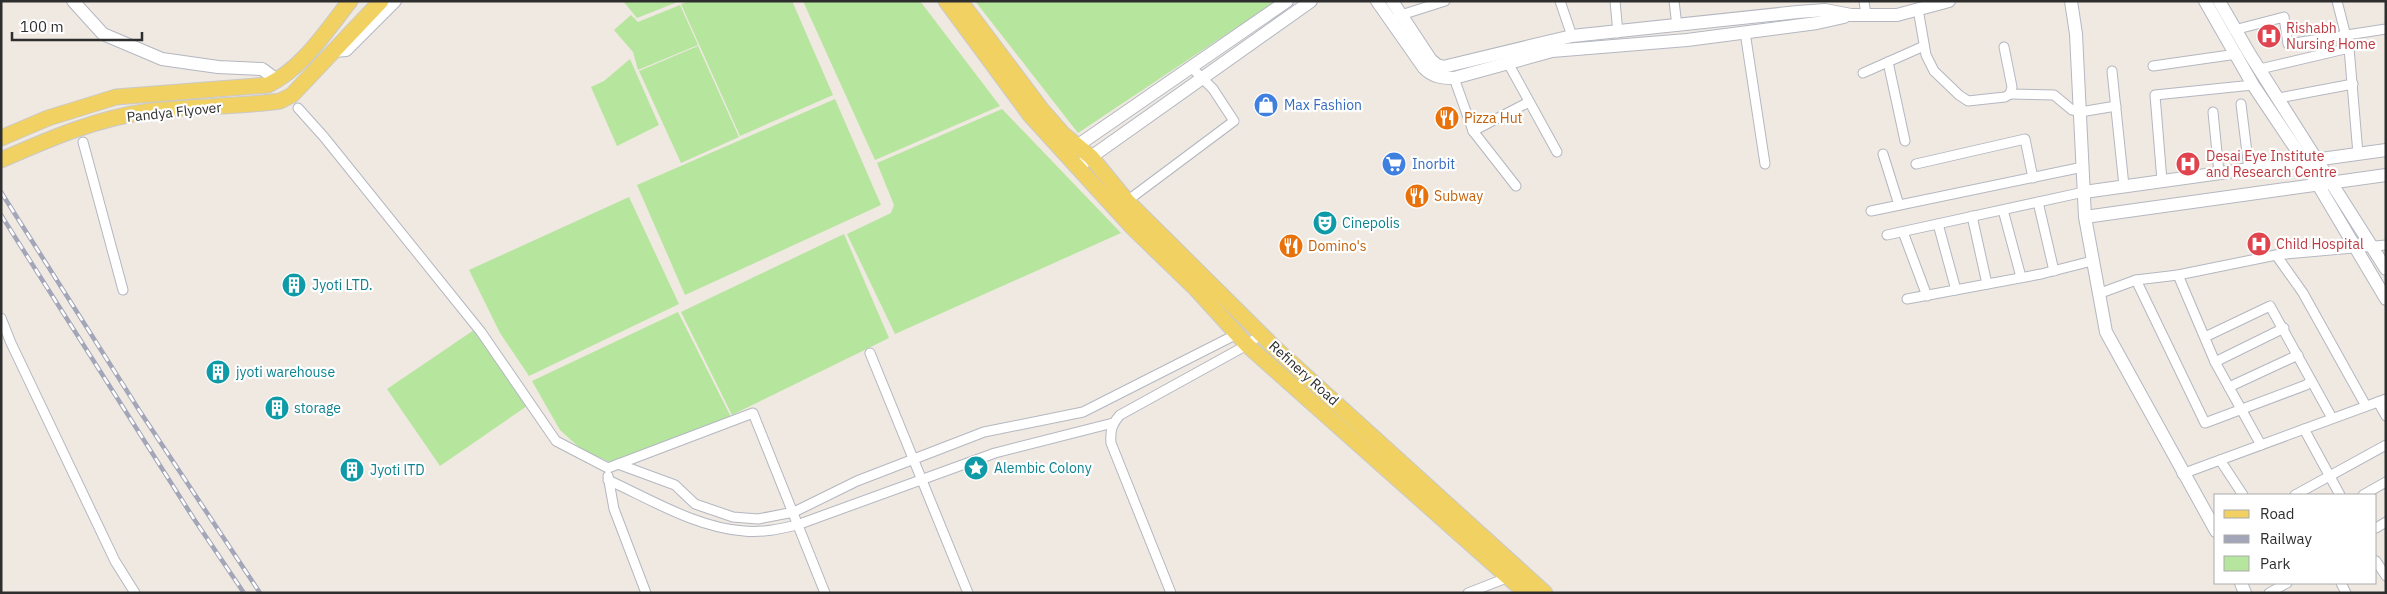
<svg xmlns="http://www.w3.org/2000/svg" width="2387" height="594" viewBox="0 0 2387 594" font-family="'IBM Plex Sans',sans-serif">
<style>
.green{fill:#b6e59e}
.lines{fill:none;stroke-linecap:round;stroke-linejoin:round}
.street-casing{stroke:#b4b7c1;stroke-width:11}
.secondary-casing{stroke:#b4b7c1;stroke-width:14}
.primary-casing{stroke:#c9c9c9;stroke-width:17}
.street{stroke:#fff;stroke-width:9}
.secondary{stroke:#fff;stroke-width:12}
.primary{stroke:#f2d163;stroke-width:15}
.rail-casing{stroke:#a3a6b8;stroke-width:4.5}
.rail{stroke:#fff;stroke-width:2.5;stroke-dasharray:8;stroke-linecap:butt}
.labels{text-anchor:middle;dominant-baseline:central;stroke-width:4.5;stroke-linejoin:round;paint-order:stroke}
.health-label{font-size:14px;fill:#be3a42;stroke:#fff;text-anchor:start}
.shop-label{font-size:14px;fill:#366cbe;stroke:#fff;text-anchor:start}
.street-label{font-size:14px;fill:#2e2e2e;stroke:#fff}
.food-label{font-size:14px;fill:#c56008;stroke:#fff;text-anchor:start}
.culture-label{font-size:14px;fill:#0d838f;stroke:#fff;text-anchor:start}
</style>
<rect width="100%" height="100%" fill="#efe9e1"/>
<g class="green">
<polygon points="623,1 680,1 637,18"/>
<polygon points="690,1 792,1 833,95 740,136 681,4"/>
<polygon points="803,1 920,1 1000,106 875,160"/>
<polygon points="975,1 1276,1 1078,133"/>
<polygon points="680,5 698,45 638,70 633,52 614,30 631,15 638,22"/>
<polygon points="698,46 739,137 681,163 639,71"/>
<polygon points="630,59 659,125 617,146 591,87 604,81"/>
<polygon points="835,99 881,205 685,295 637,185"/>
<polygon points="1002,109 1121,233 895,334 847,234 891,213 894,205 877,163"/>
<polygon points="629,197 679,304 529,376 500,333 469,270"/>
<polygon points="844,234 889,338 732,415 681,312"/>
<polygon points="678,312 731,417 610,462 582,450 560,430 532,381"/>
<polygon points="474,330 527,406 440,466 387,389"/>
</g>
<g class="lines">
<defs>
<g id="street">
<polyline points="1560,1 1572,36"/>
<polyline points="1615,1 1618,33"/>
<polyline points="1674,1 1677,26"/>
<polyline points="1864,1 1866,15"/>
<polyline points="2337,1 2349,48 2358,154"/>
<polyline points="1918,9 1926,55 1934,71 1959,95 1968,101 2005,97 2010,94 2012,87 2004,47"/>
<polyline points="1398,16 1445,1"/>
<polyline points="2234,30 2284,17 2288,44 2386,29"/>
<polyline points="1745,32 1765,164"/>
<polyline points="1888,62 1905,141"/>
<polyline points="1508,63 1557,152"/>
<polyline points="2153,66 2237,54"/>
<polyline points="2260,69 2349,48"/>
<polyline points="2112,71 2124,186"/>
<polyline points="1863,73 1924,46"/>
<polyline points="1454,78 1473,131 1516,186"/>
<polyline points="2010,94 2054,95 2072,110 2080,112 2116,106"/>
<polyline points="2279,98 2353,84"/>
<polyline points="2241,104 2249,169"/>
<polyline points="298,108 324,137 481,332 556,441 608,468 753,413 825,593"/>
<polyline points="2213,112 2219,173"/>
<polyline points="1473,131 1529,102"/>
<polyline points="83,142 123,290"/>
<polyline points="1883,154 1899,205"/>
<polyline points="1916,164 2025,139 2033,178"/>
<polyline points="2162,181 2155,95 2253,85"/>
<polyline points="1127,201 1234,121 1213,89 1191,67"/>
<polyline points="2038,202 2054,271"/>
<polyline points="2003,210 2021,277"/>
<polyline points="1871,211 2083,167"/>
<polyline points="1972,216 1987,284"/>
<polyline points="1938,224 1956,290"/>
<polyline points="1903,232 1927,296"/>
<polyline points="1887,235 2084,192"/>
<polyline points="2276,255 2303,293 2366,406"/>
<polyline points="2178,275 2215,362 2261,445"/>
<polyline points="2136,280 2205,423 2306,385 2311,381"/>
<polyline points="2098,294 2136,280 2178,275 2276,255 2386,245"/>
<polyline points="1907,299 2041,274 2092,261"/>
<polyline points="1,318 11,343 115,561 135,593"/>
<polyline points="2205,337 2270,306 2332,418"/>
<polyline points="870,353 968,593"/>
<polyline points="2215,362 2284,328"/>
<polyline points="2229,387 2298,355"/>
<polyline points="2378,402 2386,416"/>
<polyline points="2304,429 2340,495"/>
<polyline points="2220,460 2243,495"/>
<polyline points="618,464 675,485 695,504 733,517 758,519 794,512 857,481 984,432 1083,412 1239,333"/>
<polyline points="2182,474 2386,399"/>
<polyline points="608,476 614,509 646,593"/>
<path d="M608 480C650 499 697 528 744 531 762 533 780 529 797 525L995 453 1113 423"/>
<polyline points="2295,495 2386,445"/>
<polyline points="2363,495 2386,482"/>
<polyline points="2376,528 2386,522"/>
<polyline points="2376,561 2386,576"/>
<polyline points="2341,583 2346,593"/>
<path d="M1171 593 1111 443C1110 430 1112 424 1120 415L1247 345 1261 334"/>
<polyline points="1468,593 1509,577"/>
<polyline points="2269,593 2287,583"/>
</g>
<g id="secondary">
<polyline points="73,1 103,34 162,59 218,67 262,69 277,80"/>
<path d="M1377 1 1424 68C1433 77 1442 78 1454 78L1552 51 1687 40 1817 23 1844 17"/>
<polyline points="1392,1 1431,60 1437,65 1443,67 1572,36 1798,12 1825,10 1851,15 1897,15 1949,1"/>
<polyline points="2071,1 2076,34 2085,217 2106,332 2216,531"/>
<polyline points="2205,1 2253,85 2304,161 2386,299"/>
<polyline points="2219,1 2249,53 2386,269"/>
<polyline points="334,51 346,50 395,1"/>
<polyline points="1071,150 1287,1"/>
<polyline points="1077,167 1311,1"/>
<polyline points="2084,192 2386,150"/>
<polyline points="2085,217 2386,175"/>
<polyline points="2241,583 2245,593"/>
</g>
<g id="primary">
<polyline points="946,1 1030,115 1133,228 1196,289 1247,345 1526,593"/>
<polyline points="960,1 1042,110 1063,134 1091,157 1127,201 1275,348 1545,593"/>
<path d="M1 138 48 118 116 97 268 85C303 68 326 31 350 1"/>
<path d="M1 160C49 139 97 118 150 111 193 106 237 107 280 101L292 95 381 1"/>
</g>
</defs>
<use href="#street" class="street-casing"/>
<use href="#secondary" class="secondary-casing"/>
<use href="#primary" class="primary-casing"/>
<use href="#street" class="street"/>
<use href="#secondary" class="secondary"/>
<use href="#primary" class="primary"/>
<defs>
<g id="rail">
<polyline points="1,192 139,410 260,593"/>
<polyline points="1,215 194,519 244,593"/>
</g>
</defs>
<use href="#rail" class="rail-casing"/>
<use href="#rail" class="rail"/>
</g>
<defs>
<symbol id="hospital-disc" viewBox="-11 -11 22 22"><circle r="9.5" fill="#e0444e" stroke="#fff"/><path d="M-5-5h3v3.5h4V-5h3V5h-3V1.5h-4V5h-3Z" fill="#fff"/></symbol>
<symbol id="shop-disc" viewBox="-11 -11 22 22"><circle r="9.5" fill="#3f7fe0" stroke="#fff"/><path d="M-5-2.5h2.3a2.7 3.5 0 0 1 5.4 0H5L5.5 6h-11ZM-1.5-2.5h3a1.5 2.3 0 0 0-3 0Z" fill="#fff"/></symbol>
<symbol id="restaurant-disc" viewBox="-11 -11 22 22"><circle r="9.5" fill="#e8710a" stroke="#fff"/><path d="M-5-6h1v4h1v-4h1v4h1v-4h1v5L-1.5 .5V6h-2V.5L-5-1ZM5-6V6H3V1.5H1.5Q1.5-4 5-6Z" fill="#fff"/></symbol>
<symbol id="supermarket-disc" viewBox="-11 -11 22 22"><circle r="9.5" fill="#3f7fe0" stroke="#fff"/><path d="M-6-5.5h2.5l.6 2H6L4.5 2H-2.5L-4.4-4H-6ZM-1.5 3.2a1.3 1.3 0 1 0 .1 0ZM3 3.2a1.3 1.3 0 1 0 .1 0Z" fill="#fff"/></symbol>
<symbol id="theatre-disc" viewBox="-11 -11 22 22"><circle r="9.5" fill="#0f9aa8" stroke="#fff"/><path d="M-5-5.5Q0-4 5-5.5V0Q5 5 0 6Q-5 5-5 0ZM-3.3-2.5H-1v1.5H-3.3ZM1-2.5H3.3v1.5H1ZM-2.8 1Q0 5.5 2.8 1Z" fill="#fff"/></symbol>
<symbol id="building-disc" viewBox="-11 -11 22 22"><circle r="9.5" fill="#0f9aa8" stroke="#fff"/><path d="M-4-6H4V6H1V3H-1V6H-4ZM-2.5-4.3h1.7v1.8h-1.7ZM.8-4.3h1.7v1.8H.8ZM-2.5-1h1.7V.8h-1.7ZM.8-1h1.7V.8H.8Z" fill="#fff"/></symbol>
<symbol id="sight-disc" viewBox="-11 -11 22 22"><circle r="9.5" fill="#0f9aa8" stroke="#fff"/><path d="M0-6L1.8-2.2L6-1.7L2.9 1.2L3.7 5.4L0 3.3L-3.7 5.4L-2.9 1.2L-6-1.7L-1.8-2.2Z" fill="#fff"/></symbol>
</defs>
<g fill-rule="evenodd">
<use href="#hospital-disc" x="2255" y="22" width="28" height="28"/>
<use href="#shop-disc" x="1252" y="91" width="28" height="28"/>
<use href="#restaurant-disc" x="1433" y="104" width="28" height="28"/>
<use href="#supermarket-disc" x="1380" y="150" width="28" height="28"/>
<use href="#hospital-disc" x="2174" y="150" width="28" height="28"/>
<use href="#restaurant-disc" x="1403" y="182" width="28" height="28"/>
<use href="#theatre-disc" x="1311" y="209" width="28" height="28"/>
<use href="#hospital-disc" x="2245" y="230" width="28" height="28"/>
<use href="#restaurant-disc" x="1277" y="232" width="28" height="28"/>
<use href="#building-disc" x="280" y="271" width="28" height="28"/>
<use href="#building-disc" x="204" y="358" width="28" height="28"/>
<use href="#building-disc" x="263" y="394" width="28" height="28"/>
<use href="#sight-disc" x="962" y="454" width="28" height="28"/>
<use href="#building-disc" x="338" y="456" width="28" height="28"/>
</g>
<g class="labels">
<g class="health-label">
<text x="2286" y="28">Rishabh<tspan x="2286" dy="16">Nursing Home</tspan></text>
<text x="2206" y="156">Desai Eye Institute<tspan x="2206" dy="16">and Research Centre</tspan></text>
<text x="2276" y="244">Child Hospital</text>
</g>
<g class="shop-label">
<text x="1284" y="105">Max Fashion</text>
<text x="1412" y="164">Inorbit</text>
</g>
<g class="street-label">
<text transform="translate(174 112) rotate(-6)">Pandya Flyover</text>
<text transform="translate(1304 373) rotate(42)">Refinery Road</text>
</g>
<g class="food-label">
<text x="1464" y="118">Pizza Hut</text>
<text x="1434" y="196">Subway</text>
<text x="1308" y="246">Domino's</text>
</g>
<g class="culture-label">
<text x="1342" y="223">Cinepolis</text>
<text x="312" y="285">Jyoti LTD.</text>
<text x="236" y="372">jyoti warehouse</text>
<text x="294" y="408">storage</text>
<text x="994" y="468">Alembic Colony</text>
<text x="370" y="470">Jyoti lTD</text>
</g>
</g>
<rect width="2387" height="594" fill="none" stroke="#2e2e2e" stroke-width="5"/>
<rect x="2214" y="494" width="162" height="90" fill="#ffffff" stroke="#ababab"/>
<rect x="2224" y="510" width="25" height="8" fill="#f2d163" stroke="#ababab"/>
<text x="2260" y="519" font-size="15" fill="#2e2e2e">Road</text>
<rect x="2224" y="535" width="25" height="8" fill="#a3a6b8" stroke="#ababab"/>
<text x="2260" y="544" font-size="15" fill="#2e2e2e">Railway</text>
<rect x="2224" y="556" width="25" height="15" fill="#b6e59e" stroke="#ababab"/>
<text x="2260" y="569" font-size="15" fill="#2e2e2e">Park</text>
<path d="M12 32v8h130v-8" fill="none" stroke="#2e2e2e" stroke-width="2.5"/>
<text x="20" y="32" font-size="15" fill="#2e2e2e" stroke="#ffffff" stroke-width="4" paint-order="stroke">100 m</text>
</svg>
